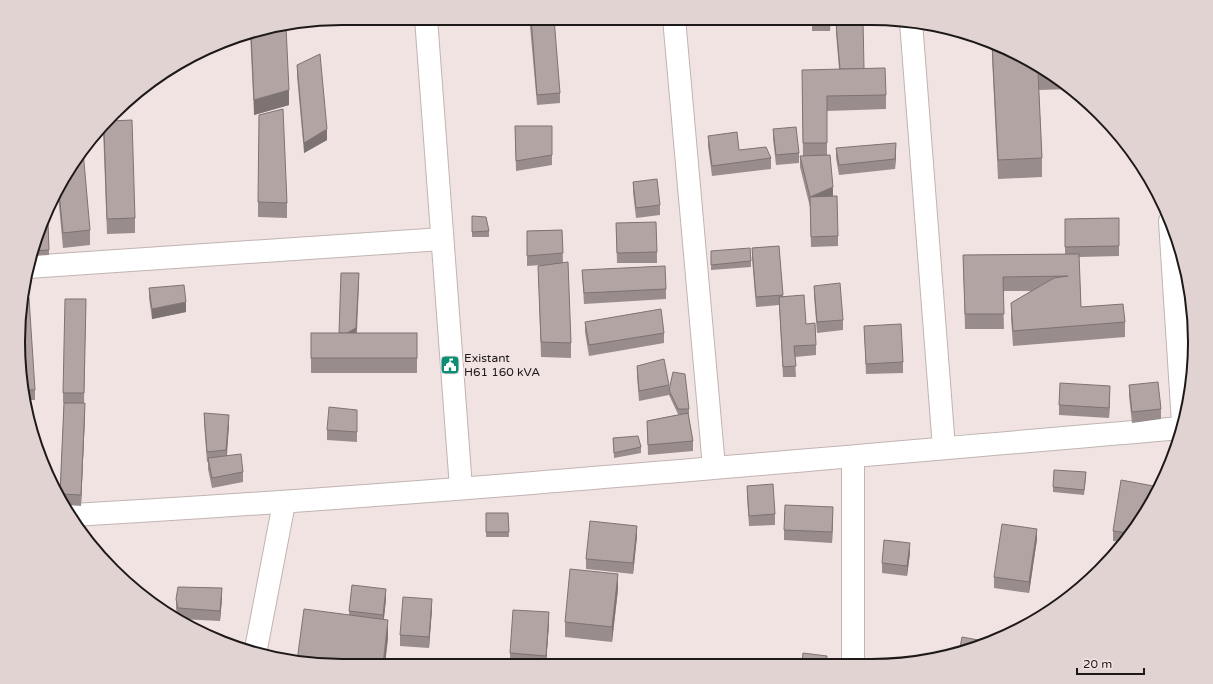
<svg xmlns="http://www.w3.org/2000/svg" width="1213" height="684" viewBox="0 0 1213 684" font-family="'Varela Round',sans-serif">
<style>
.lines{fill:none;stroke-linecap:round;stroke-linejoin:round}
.minor-casing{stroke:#c1b4b2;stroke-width:24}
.minor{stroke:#fff;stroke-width:22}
.wall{fill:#988d8c}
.shaded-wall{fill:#7c7372}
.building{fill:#b1a4a3;stroke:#7c7372}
.labels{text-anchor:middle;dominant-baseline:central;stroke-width:4;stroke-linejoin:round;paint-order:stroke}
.poi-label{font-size:12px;fill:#1d1918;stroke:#f1e3e2;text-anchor:start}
.rim{fill:none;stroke:#1d1918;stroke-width:2}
</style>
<rect width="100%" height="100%" fill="#f1e3e2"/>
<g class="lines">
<defs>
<g id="minor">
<polyline points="426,18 461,488"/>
<polyline points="674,18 714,467"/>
<polyline points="911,22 944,448"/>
<polyline points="1170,221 1183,423"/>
<polyline points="28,267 442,239"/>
<path d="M73 515C444 494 813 459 1182 428"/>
<polyline points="255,654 284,503"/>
<polyline points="853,663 853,457"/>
</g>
</defs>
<use href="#minor" class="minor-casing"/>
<use href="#minor" class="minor"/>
</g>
<g class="wall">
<polygon points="530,18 560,93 560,103 537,105 530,26"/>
<polygon points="734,18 768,19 768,24 734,25"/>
<polygon points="812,19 831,19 830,31 812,31"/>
<polygon points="836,23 864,69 886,95 886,109 827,111 827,155 838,236 838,246 811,247 810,207 800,167 800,156 803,156 802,85 839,69 836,33"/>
<polygon points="286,27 289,105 254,115 250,33"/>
<polygon points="992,44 1033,62 1071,89 1039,90 1042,158 1042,177 998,179 992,57"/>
<polygon points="297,65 327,140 304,153 297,76"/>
<polygon points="515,126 552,126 552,165 516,171"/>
<polygon points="103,129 135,218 135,233 107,234"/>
<polygon points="773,129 799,153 799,163 776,165 773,139"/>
<polygon points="708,136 739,150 771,158 771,169 712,176 708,146"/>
<polygon points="836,148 896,154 895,169 839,175 836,158"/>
<polygon points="73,162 90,230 90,245 63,248 58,195"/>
<polygon points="633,182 660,205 660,215 636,218 633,192"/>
<polygon points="258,202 287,203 287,218 258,217"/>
<polygon points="472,216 489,231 489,237 472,237"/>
<polygon points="1119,218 1119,256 1079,257 1081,307 1125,322 1125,337 1013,346 1011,318 1011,303 1031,291 1003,291 1004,329 965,329 963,255 1065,254 1065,219"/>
<polygon points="48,223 49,255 32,256 32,251 45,224"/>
<polygon points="616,223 657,252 657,263 617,263"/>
<polygon points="562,230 563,263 571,343 571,358 541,357 538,266 541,265 527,266 527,231"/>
<polygon points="779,246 783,296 806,324 816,345 816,355 795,357 796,377 783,377 779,305 756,307 752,258 752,248"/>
<polygon points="711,251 751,261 751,267 711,270"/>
<polygon points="582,270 666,289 666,299 584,304"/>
<polygon points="359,284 357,333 417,333 417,373 311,373 311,333 339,333"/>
<polygon points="814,286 843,320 843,330 817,333 814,296"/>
<polygon points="149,288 186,312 152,319 149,298"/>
<polygon points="86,299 84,403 85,414 81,506 67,505 60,493 64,403 63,403 63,393"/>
<polygon points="585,322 664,333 664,343 589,356 585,332"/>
<polygon points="864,326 903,362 903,373 866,374"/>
<polygon points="19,363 35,390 35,400 27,400"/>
<polygon points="637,366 669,385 669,390 689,409 689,414 688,414 693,441 693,451 648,455 647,421 681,414 678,414 669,395 639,401 637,376"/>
<polygon points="1129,385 1161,409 1161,419 1132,423 1129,396"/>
<polygon points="1110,396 1109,418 1059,415 1059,405"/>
<polygon points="357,410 357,442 327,440 327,430"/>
<polygon points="204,413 229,425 227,456 243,472 243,482 212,488 208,469 208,462 207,462 204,423"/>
<polygon points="613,438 641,447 641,453 614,458"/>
<polygon points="1086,478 1084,495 1053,492 1053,487"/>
<polygon points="747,486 775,514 775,525 749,526 747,496"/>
<polygon points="1151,504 1122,542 1113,541 1113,531"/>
<polygon points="486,513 508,513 509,537 486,537"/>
<polygon points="833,518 832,543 784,540 784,530"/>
<polygon points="637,536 633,574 586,569 586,559"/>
<polygon points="1037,539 1029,593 994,588 994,577"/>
<polygon points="910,553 907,576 882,573 882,563"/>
<polygon points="618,589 612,642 565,637 565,622"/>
<polygon points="222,598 220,621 180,619 180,623 178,617 176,609 176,599"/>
<polygon points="386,599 384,619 388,639 349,615 349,611"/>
<polygon points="432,609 429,648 400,646 400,635"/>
<polygon points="549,623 546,665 530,665 510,663 510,653"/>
</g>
<g class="shaded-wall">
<polygon points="289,90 289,105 254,115 254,100"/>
<polygon points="327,129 327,140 304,153 304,143"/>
<polygon points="896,143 896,154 895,169 895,159"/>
<polygon points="833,187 833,198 810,197"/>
<polygon points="359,273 356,338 339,338"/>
<polygon points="186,302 186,312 152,319 152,309"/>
<polygon points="1110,386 1110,396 1109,418 1109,408"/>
<polygon points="85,403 85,414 81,506 81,495"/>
<polygon points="229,415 229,425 226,460 226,450"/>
<polygon points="833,507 833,518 832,543 832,532"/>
<polygon points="637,526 637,536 633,574 633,563"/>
<polygon points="1037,529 1037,539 1029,593 1029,582"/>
<polygon points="910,543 910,553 907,576 907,566"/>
<polygon points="618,574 618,589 612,642 612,627"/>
<polygon points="222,588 222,598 220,621 220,611"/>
<polygon points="386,589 386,599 383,625 383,615"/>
<polygon points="432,599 432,609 429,648 429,637"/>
<polygon points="549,612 549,623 546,665 546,656"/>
<polygon points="388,620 388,639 385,665 383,665"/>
</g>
<g class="building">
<polygon points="531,18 554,18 560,93 537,95"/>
<rect x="812" y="19" width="18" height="2"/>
<polygon points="863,20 864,69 840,69 836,23"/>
<polygon points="286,27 289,90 254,100 251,33"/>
<polygon points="992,44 1033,62 1047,71 1038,72 1042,158 998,160"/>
<polygon points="320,54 327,129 304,143 297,65"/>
<polygon points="885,68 886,95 827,96 827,143 803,143 802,70"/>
<polygon points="283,109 287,203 258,202 259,115"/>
<polygon points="132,120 135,218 107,219 104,129 111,121"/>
<polygon points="515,126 552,126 552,155 516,161"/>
<polygon points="796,127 799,153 776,155 773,129"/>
<polygon points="737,132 739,150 766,147 771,158 712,166 708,136"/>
<polygon points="896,143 895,159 839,165 836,148"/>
<polygon points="83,151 90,230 63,233 59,192 73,162"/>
<polygon points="830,155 833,187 810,197 837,196 838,236 811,237 810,197 800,156"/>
<polygon points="657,179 660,205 636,208 633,182"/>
<polygon points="472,216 486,217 489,231 472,232"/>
<polygon points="1119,218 1119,246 1065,247 1065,219"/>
<polygon points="656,222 657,252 617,253 616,223"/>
<polygon points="48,223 49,250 32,251 45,224"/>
<polygon points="562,230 563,253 527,256 527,231"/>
<polygon points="779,246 783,295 756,297 752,248"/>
<polygon points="750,248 751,261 711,265 711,251"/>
<polygon points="1079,254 1081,307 1123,304 1125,322 1013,331 1011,303 1054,278 1068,276 1003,277 1004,314 965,314 963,255"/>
<polygon points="568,262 571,343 541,342 538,266"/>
<polygon points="665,266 666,289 584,293 582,270"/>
<polygon points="341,273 359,273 356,328 347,333 339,333"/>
<polygon points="840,283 843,320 817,322 814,286"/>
<polygon points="184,285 186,302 152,309 149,288"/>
<polygon points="804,295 806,324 815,323 816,345 794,346 796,366 783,367 779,297"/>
<polygon points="29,298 35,390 25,390 19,363 25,299"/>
<polygon points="65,299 86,299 84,393 63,393"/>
<polygon points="661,309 664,333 589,345 585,322"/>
<polygon points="901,324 903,362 866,364 864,326"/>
<rect x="311" y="333" width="106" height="25"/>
<polygon points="664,359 669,385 639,391 637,366"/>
<polygon points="673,372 685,374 689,409 678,409 669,390"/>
<polygon points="1158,382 1161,409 1132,412 1129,385"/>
<polygon points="1060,383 1110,386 1109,408 1059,405"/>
<polygon points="64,403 85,403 81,495 60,494 60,493"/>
<polygon points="329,407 357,410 357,432 327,430"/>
<polygon points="204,413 229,415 226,450 207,452"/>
<polygon points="688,413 693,441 648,445 647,421"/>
<polygon points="638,436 641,447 614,453 613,438"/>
<polygon points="241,454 243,472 212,478 208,458"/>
<polygon points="1054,470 1086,472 1084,490 1053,487"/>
<polygon points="1121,480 1159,487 1151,504 1129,533 1113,531"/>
<polygon points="773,484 775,514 749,516 747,486"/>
<polygon points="785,505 833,507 832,532 784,530"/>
<polygon points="486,513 508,513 509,532 486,532"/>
<polygon points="590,521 637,526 633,563 586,559"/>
<polygon points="1002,524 1037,529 1029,582 994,577"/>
<polygon points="884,540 910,543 907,566 882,563"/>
<polygon points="570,569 618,574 612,627 565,622"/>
<polygon points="352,585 386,589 383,615 349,611"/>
<polygon points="178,587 222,588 220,611 178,608 176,599"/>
<polygon points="403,597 432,599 429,637 400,635"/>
<polygon points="304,609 388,620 383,665 321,665 297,661"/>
<polygon points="513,610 549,612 546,656 510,653"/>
<polygon points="171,616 180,618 179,622"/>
<polygon points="962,637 989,642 975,649 959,653"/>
<polygon points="803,653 827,656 826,664 802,664"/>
<polygon points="612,662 647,664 612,664"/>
</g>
<defs>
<symbol id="civic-square" viewBox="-11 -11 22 22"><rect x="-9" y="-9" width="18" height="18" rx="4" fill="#0d8e74" stroke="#f1e3e2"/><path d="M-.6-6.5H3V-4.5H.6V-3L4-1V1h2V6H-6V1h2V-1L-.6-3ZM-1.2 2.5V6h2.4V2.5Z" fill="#fff"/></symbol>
</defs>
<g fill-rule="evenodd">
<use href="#civic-square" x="439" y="354" width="22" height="22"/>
</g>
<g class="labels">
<g class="poi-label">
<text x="464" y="358">Existant<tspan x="464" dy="14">H61 160 kVA</tspan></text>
</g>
</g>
<path d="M0 0H1213V684H0ZM342 25H871A317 317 0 0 1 1188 342V342A317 317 0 0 1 871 659H342A317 317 0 0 1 25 342V342A317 317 0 0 1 342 25Z" fill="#e0d3d2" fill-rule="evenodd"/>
<path class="rim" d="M342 25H871A317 317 0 0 1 1188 342V342A317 317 0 0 1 871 659H342A317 317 0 0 1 25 342V342A317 317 0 0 1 342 25Z"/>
<path d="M1077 668v6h67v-6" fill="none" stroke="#1d1918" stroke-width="2"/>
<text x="1083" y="668" font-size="12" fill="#1d1918" stroke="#f1e3e2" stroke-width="3" paint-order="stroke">20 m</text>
</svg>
